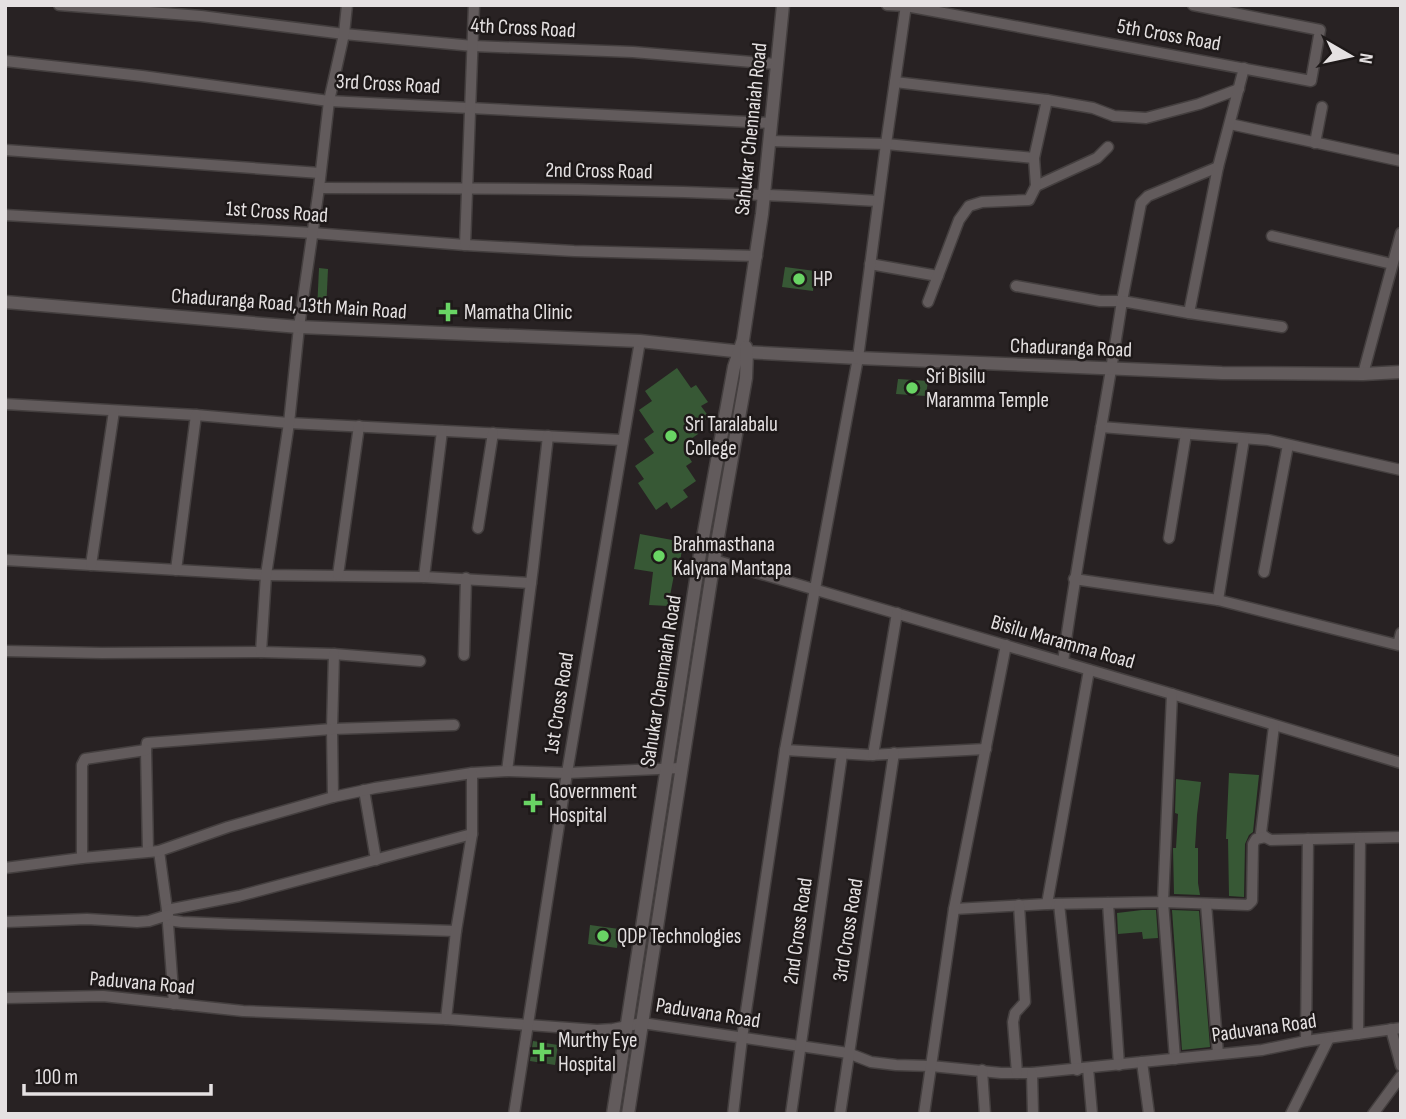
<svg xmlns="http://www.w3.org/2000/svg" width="1406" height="1119" viewBox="0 0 1406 1119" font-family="'Sofia Sans Condensed',sans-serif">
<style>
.building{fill:#375835}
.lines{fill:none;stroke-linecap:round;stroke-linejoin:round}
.minor-casing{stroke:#443f3f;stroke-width:13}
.tertiary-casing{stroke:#443f3f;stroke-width:15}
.minor{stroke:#625b5c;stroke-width:10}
.tertiary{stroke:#625b5c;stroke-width:12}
.poi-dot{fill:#69d464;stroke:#1e1919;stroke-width:2.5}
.labels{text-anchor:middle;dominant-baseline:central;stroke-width:5;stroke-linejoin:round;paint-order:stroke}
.street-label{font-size:21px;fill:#e5e1e2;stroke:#1e1919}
.poi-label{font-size:21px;fill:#e5e1e2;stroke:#1e1919;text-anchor:start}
</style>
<rect width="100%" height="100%" fill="#282223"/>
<g class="building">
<polygon points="785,267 815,271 813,291 782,287"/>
<polygon points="319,268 328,269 326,311 317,311"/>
<polygon points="677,368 691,388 696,385 708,402 701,406 709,417 694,428 698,434 685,443 688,447 684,450 692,462 686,466 696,481 683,490 688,497 671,509 667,502 656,510 638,483 644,479 635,466 654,453 644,439 654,432 639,410 652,401 645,391"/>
<polygon points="898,379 928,381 926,396 896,394"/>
<polygon points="640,534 683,542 678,576 674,575 668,606 649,605 653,572 634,569"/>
<polygon points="1229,773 1259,775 1253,832 1249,835 1245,844 1244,897 1229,896 1228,839 1226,839"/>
<polygon points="1176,779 1201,782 1197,815 1195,848 1198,848 1198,883 1200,895 1174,894 1173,848 1176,848 1178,814 1175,813"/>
<polygon points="1142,910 1156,910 1158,938 1143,939 1142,932 1118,934 1117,913"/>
<polygon points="1172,910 1199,911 1210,1047 1182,1050"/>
<polygon points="590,925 619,929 617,948 588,944"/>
<polygon points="533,1041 558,1045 555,1065 530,1061"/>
</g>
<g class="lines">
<defs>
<g id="minor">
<polyline points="59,5 201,16 344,34 473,46 633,52 776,64"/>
<polyline points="887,5 906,6 1311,81 1320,30 1193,5"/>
<polyline points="5,61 142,76 329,101 771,123"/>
<polyline points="895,82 1047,100 1093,108 1114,116 1146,118 1199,104 1239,89"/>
<polyline points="1230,124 1401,161"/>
<polyline points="769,141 886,144 1034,158"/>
<polyline points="1315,143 1322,107"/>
<polyline points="5,150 320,173"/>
<polyline points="1036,186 1097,158 1108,147"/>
<path d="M319 188C506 188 692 189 878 201"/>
<polyline points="5,215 313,233 465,245 574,251 757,256"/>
<polyline points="1272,236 1392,264"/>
<polyline points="465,245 474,5"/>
<polyline points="870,264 938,276"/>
<polyline points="1016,286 1100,301 1122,301 1141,203 1148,196 1218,167"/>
<polyline points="928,302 959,220 969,206 982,202 1029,200 1036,186 1034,158 1047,100"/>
<polyline points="1189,313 1282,327"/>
<polyline points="1363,374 1401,233"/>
<polyline points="5,404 196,415 289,423 622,440"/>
<polyline points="1101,427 1268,440 1401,470"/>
<polyline points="478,528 493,433"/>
<polyline points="1169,538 1186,434"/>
<polyline points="5,560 266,575 424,577 531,583"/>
<polyline points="714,560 1172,694 1401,763"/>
<polyline points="91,565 114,411"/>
<polyline points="176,570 196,415"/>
<polyline points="1264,572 1288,445"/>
<polyline points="338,575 359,426"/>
<polyline points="424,577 442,431"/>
<polyline points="1074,579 1218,600 1398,645 1401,633"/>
<polyline points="1218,600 1244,439"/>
<polyline points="5,651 102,653 261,652 334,654 420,661"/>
<polyline points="261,652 266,575 289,423 299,327 319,188 329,101 344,34 347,5"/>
<polyline points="464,655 466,578"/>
<path d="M1063 662C1079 541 1104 421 1122 301L1189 313 1218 167 1244 68"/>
<polyline points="1172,694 1163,902 1175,1059"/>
<polyline points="1274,726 1261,833 1265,837 1271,840 1401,837"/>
<polyline points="785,750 869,755 986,749"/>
<polyline points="873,755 897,613"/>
<polyline points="507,771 533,567 548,436"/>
<polyline points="364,790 376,860"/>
<polyline points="333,797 332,729 334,654"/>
<polyline points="148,851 146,750 147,743 332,729 454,725"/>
<polyline points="159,851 167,910 174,1004"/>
<polyline points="82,858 82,765 85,759 146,750"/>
<polyline points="5,868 82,858 159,851 228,827 333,797 375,788 472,773 507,771 567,773 681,768"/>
<polyline points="1108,903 1119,1065"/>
<polyline points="1047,904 1163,902 1248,905 1252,901 1253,844 1256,839 1265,837"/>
<polyline points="1059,904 1077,1070"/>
<polyline points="1206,904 1218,1054"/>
<polyline points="954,909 1047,904 1089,670"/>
<polyline points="167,910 239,896 472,834"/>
<polyline points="168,920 182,922 230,924 456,931"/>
<polyline points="5,922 87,919 137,922 149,921 168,915"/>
<polyline points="5,998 103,996 243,1011 446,1019 597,1030 613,1029 642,1023 848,1053 871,1062 896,1065 931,1066 1001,1073 1032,1073 1262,1050 1306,1041 1401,1028"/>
<polyline points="446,1019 456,931 472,834 472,773"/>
<polyline points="1391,1029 1401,1066"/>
<polyline points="1358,1034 1360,838"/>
<polyline points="1306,1041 1308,839"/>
<polyline points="1142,1062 1149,1114"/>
<polyline points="1088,1068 1092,1114"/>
<polyline points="982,1070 985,1114"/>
<polyline points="1017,1073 1013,1022 1015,1013 1025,1002 1019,905"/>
<polyline points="1032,1073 1033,1114"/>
<polyline points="514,1114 567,773 640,341"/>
<polyline points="733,1114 742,1038 785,750 858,358 886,144 906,5"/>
<polyline points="791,1114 842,754"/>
<polyline points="840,1114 894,753"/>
<polyline points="924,1114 954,909 1006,645"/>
<polyline points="1291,1114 1329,1038"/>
<polyline points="1373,1114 1401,1076"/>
</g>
<g id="tertiary">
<polyline points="5,302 299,327 640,341 743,352 858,358 1222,373 1363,374 1401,372"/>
<polyline points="613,1114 700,554 734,367 743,340 762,214 783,5"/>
<polyline points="628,1114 714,560 746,378 747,352 746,347"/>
</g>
</defs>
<use href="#minor" class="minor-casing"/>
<use href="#tertiary" class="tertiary-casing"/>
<use href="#minor" class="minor"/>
<use href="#tertiary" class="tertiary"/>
</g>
<g class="poi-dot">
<circle cx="799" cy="279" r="7"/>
<path d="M444.5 301.5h7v7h7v7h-7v7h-7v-7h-7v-7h7z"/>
<circle cx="912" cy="388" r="7"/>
<circle cx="671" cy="436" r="7"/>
<circle cx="659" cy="556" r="7"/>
<path d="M529.5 792.5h7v7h7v7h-7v7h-7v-7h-7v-7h7z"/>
<circle cx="603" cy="936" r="7"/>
<path d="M538.5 1041.5h7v7h7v7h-7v7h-7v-7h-7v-7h7z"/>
</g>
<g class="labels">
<g class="street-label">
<text transform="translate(523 28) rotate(3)">4th Cross Road</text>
<text transform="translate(1169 35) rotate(10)">5th Cross Road</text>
<text transform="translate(388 84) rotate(3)">3rd Cross Road</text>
<text transform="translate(751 129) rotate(-84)">Sahukar Chennaiah Road</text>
<text transform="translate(599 171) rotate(1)">2nd Cross Road</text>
<text transform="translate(277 212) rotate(4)">1st Cross Road</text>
<text transform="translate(289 304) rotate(4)">Chaduranga Road, 13th Main Road</text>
<text transform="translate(1071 348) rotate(2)">Chaduranga Road</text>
<text transform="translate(1063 642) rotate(16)">Bisilu Maramma Road</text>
<text transform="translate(661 681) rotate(-81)">Sahukar Chennaiah Road</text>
<text transform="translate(559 703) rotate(-81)">1st Cross Road</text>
<text transform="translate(848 930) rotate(-81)">3rd Cross Road</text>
<text transform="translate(798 931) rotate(-82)">2nd Cross Road</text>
<text transform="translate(142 983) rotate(5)">Paduvana Road</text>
<text transform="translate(708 1013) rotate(9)">Paduvana Road</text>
<text transform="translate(1264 1028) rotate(-8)">Paduvana Road</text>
</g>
<g class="poi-label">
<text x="813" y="279">HP</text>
<text x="464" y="312">Mamatha Clinic</text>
<text x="926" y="376">Sri Bisilu<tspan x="926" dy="24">Maramma Temple</tspan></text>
<text x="685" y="424">Sri Taralabalu<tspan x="685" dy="24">College</tspan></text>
<text x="673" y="544">Brahmasthana<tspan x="673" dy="24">Kalyana Mantapa</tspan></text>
<text x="549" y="791">Government<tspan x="549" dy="24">Hospital</tspan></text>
<text x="617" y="936">QDP Technologies</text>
<text x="558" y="1040">Murthy Eye<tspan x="558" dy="24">Hospital</tspan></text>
</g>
</g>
<rect width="1406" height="1119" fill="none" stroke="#e5e1e2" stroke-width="14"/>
<g transform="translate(1350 56) rotate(99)" stroke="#1e1919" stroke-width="5" paint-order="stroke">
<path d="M0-5L12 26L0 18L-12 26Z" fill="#e5e1e2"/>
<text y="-10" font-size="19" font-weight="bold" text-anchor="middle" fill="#e5e1e2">N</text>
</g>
<path d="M24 1084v10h187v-10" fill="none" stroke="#e5e1e2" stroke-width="3.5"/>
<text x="35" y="1084" font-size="21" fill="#e5e1e2" stroke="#1e1919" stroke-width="5" paint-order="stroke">100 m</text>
</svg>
